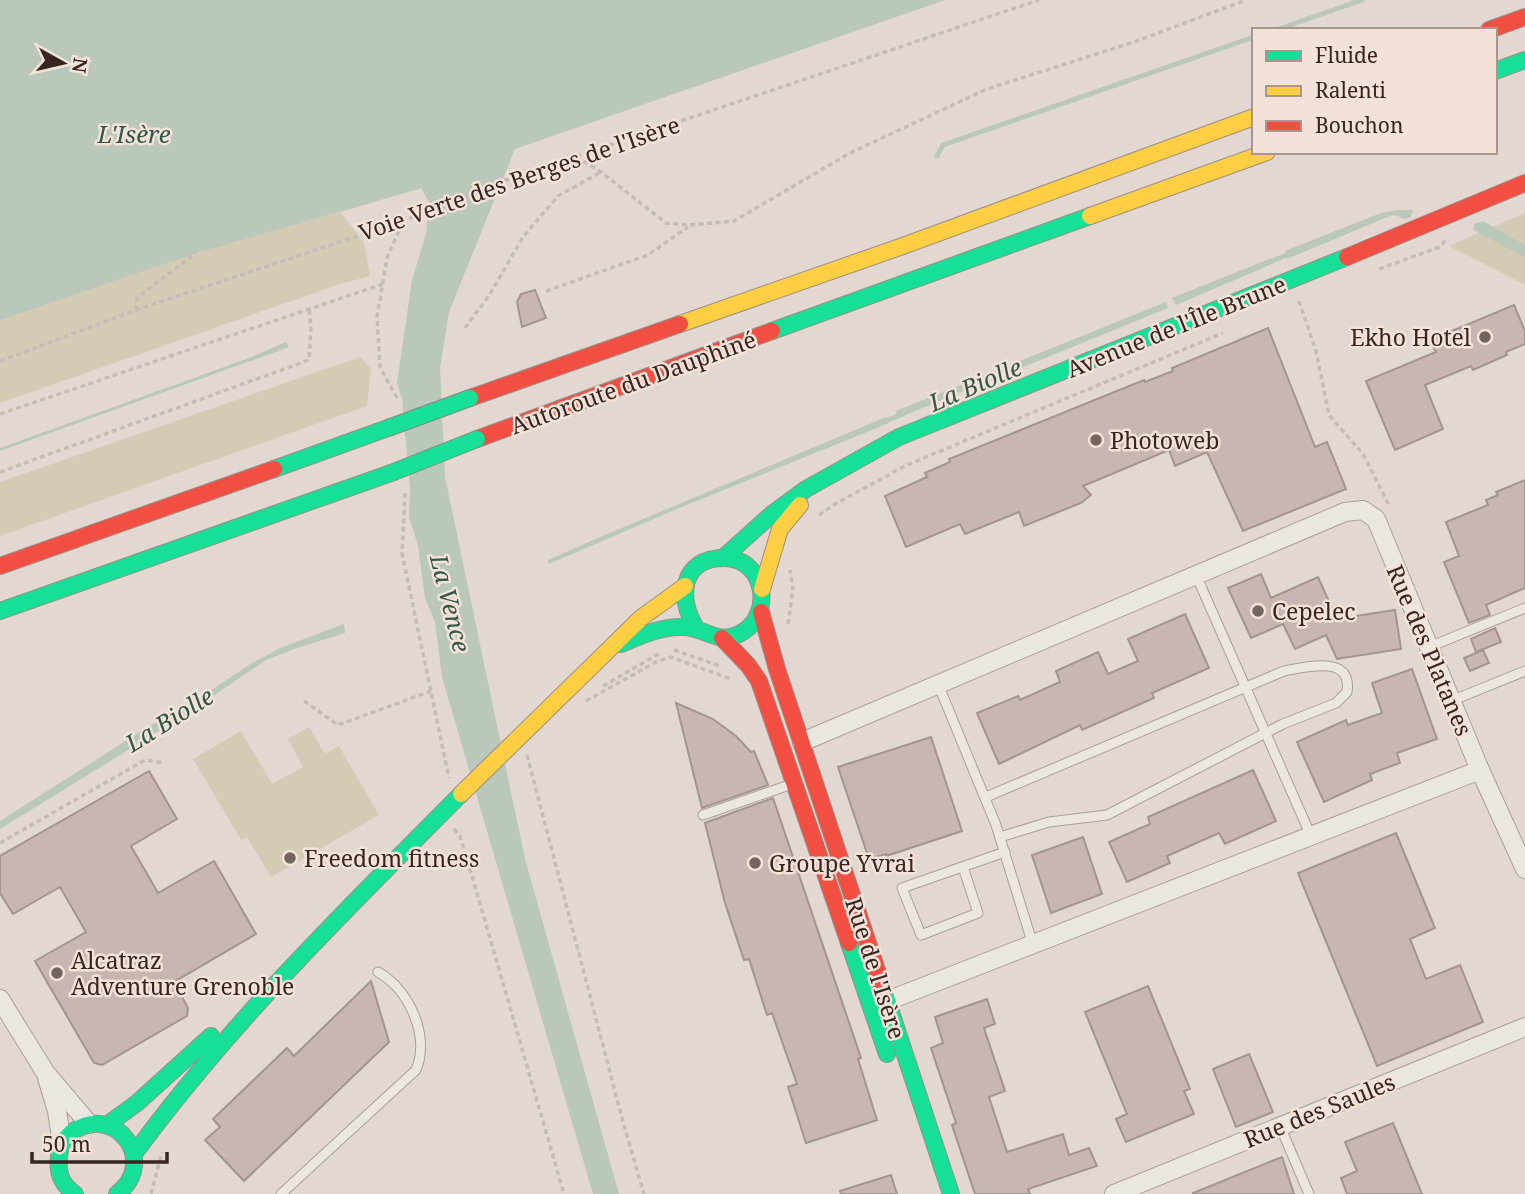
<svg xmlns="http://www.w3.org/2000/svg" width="1525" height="1194" viewBox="0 0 1525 1194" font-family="'Noto Serif',serif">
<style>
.green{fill:#d4cbb4}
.water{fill:#bac7bb}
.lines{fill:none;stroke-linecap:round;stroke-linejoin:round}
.stream{stroke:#bac7bb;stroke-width:5}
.building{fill:#c7b6b2;stroke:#a39490;stroke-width:2}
.lane-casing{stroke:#a99e99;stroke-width:11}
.street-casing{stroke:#a99e99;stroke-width:20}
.fast-casing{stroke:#998e89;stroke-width:18}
.slow-casing{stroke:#998e89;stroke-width:18}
.jam-casing{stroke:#998e89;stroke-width:18}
.path{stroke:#c4bcb8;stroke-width:3.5;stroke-dasharray:5 3.5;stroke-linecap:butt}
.lane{stroke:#ece6e1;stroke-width:9}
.street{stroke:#ece6e1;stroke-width:18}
.fast{stroke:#16e098;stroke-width:16}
.slow{stroke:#ffcf43;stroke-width:16}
.jam{stroke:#f24e42;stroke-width:16}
.fast-bridge-casing{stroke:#8e8480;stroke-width:18;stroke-linecap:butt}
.fast-bridge{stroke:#16e098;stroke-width:16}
.poi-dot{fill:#73645f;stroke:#f3e2d8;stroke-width:2.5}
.labels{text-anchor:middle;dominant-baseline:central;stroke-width:5;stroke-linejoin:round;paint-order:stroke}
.street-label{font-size:23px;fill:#372521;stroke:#f3e2d8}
.poi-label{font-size:23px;fill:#372521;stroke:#f3e2d8;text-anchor:start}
.water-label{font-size:24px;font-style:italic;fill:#325648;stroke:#f3e2d8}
</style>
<rect width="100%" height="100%" fill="#e3d8d1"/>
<g class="green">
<polygon points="422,188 341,212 364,243 370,276 340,284 0,403 0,226"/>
<polygon points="1525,213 1525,285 1449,246"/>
<polygon points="360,357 371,369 367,406 0,536 0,482"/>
<polygon points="309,727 325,754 339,746 379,815 271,877 247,837 241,840 193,759 241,731 272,784 303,767 288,739"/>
</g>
<g class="water">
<polygon points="0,0 945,0 515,149 449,312 440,368 445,477 525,859 619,1194 593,1194 442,677 435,622 425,598 418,545 409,517 410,488 402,399 397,383 412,280 426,234 429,202 421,188 196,253 0,320"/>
<polygon points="1399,210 1413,210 1411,217 1405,219 1395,215 1390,216 1287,259 1285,251 1381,213"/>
<polygon points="1483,221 1525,245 1525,257 1473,230 1474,224"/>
<polygon points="1272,258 1274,262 1263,268 1176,305 1172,298"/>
<polygon points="1166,302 1168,308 898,418 896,411"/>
<polygon points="286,342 289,347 281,350 0,451 0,448 249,358"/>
<polygon points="886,417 889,423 672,511 549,564 548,560 593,540"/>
<polygon points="344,624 345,633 297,648 266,660 188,713 0,829 0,821 143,730 207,693 252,663 280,648"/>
</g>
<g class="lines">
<g class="stream">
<polyline points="1276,30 1362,0"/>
<polyline points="937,156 943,145 1254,37"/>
<polyline points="1268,263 1291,253"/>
<polyline points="883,422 903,414"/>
</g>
</g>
<g class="building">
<polygon points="535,290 546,318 522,327 517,302 521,294"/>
<polygon points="1514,305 1525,331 1525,344 1506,352 1507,355 1473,370 1471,366 1425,385 1443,429 1395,450 1366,381 1436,352 1430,340"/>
<polygon points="1268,328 1315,447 1327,442 1346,489 1243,531 1207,452 1175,466 1169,450 1083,486 1091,495 1081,503 1024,526 1019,512 965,534 960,524 906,547 885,496 927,477 925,473 950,462 949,459 1144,380 1145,382 1173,371 1172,368"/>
<polygon points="1525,480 1525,588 1486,605 1490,615 1469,623 1444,562 1459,556 1446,522 1488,505 1486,500 1498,495 1496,492"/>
<polygon points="1261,574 1271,598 1318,577 1337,619 1395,610 1401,649 1337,659 1326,635 1295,649 1283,624 1251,638 1228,588"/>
<polygon points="1185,614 1209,668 1152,693 1154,698 1082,730 1080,725 999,764 977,713 1018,696 1020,700 1060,682 1056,671 1098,652 1108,674 1138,661 1128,639"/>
<polygon points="1495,628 1501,642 1476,652 1471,639"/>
<polygon points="1483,650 1489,663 1470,671 1464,658"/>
<polygon points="1412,669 1437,739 1397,753 1400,763 1370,774 1372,780 1324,802 1297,742 1346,720 1348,725 1382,713 1372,683"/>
<polygon points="676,703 713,719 736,736 751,752 754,751 768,785 702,808"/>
<polygon points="931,737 962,831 886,856 886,854 869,859 838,767"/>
<polygon points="1253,770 1276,821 1225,844 1219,833 1167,856 1170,863 1127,882 1109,842 1150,824 1148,817"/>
<polygon points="149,771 177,819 131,846 158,893 214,861 256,934 174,982 188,1008 187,1016 102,1065 94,1063 35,961 86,932 60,887 13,914 0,893 0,856"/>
<polygon points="773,798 861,1058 858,1059 877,1120 806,1143 788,1087 797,1084 772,1013 767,1015 749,959 744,960 725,903 705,823"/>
<polygon points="1396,833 1435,928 1410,939 1426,979 1460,965 1483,1022 1377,1066 1298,873"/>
<polygon points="1083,837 1102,894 1051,913 1032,855"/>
<polygon points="371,981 389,1042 244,1181 205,1140 220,1127 213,1119 287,1048 294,1056"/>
<polygon points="1148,986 1190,1089 1184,1091 1194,1114 1126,1142 1116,1119 1127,1114 1085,1012"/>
<polygon points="987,999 995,1024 984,1028 1005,1091 989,1097 1007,1152 1063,1134 1069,1155 1089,1148 1097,1166 1028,1189 1030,1194 975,1194 952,1125 956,1123 931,1048 943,1043 935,1017"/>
<polygon points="1249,1054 1273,1112 1236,1127 1213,1069"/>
<polygon points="1393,1123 1422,1194 1347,1194 1341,1178 1357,1171 1345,1142"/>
<polygon points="1282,1157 1294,1194 1193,1194 1193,1193"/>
<polygon points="891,1175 897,1194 841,1194 840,1191"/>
</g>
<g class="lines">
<defs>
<g id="lane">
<polyline points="1196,575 1311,836"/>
<polyline points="1429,647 1525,608"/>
<polyline points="938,684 996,825 1033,945"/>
<polyline points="1451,701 1525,671"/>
<path d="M986 797 1284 671C1305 667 1353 654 1347 692L1336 703 1283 724 1107 815 1049 822 1000 837"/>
<polyline points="703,815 792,784"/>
<polyline points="963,867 978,913 921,935 902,888 1005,852"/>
<polyline points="1280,1126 1309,1194"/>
<path d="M281 1194 416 1070C430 1037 410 990 378 972"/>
</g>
<g id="street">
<polyline points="802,742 1345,512 1363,510 1376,519 1480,770 1525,869"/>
<polyline points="0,999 45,1072 89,1124"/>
<polyline points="887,1001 1480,770"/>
<polyline points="47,1078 57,1111 62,1144"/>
<polyline points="1114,1194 1525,1027"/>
</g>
<g id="fast">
<polyline points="1495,71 1525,60"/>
<polyline points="772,331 1090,216"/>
<polyline points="274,469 388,428"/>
<polyline points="723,558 772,514 806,489 899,437 1347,257"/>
<polyline points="0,611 391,473"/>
<path d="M621 644C640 636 662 626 683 627 704 627 717 645 739 634 775 617 766 558 724 558 681 558 677 598 696 628"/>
<polyline points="849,943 887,1054"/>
<polyline points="884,991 951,1194"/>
<polyline points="107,1125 137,1103 211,1036"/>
<path d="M134 1154C231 1022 346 910 461 794"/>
<path d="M75 1194C61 1184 57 1173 59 1156 60 1147 64 1139 71 1133 114 1101 160 1161 117 1194"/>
</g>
<g id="slow">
<polyline points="1090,216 1267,152"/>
<polyline points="680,324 900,247 1254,117"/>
<polyline points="762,589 780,529 800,505"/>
<polyline points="461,794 641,618 685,586"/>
</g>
<g id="jam">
<polyline points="1489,30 1525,17"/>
<polyline points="1347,257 1525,183"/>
<polyline points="470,398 680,324"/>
<polyline points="477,439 772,331"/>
<polyline points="0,566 274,469"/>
<polyline points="761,612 777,669 884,991"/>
<polyline points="722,638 748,665 759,681 849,943"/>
</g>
</defs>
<use href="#lane" class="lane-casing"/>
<use href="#street" class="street-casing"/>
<use href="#fast" class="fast-casing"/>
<use href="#slow" class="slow-casing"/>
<use href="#jam" class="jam-casing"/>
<g class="path">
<polyline points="576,157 601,172 666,223 690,225 734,221 848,154 987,89 1134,42 1246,0"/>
<polyline points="1379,269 1440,247 1447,238"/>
<polyline points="546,291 648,255 688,227"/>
<polyline points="1299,301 1316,351 1329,415 1363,454 1390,507"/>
<polyline points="136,310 137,298 196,253"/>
<polyline points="465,328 490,294 523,237 558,196 601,172"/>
<polyline points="0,361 136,310 403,221 506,180 1039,0"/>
<polyline points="397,398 380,367 377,317 387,258 403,221"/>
<polyline points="0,414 383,284"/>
<polyline points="0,472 309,360 311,328 309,309"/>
<polyline points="405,493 402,553 449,778"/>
<polyline points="819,515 835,504 907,465 1223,333"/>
<polyline points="788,624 793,589 790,570"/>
<polyline points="674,650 720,666"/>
<polyline points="603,686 660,653"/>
<polyline points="304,701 338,725 431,691"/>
<polyline points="586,701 656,662 671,657 731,679"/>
<polyline points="527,755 623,1122 644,1194"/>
<polyline points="454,829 460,836 470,869 564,1194"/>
<polyline points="0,843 145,760 164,763"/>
<polyline points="151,1194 162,1152"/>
</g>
<use href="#lane" class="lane"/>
<use href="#street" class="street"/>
<use href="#fast" class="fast"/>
<use href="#slow" class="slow"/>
<use href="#jam" class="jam"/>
<defs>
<g id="fast-bridge">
<polyline points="388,428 470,398"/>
<polyline points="391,473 477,439"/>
</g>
</defs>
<use href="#fast-bridge" class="fast-bridge-casing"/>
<use href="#fast-bridge" class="fast-bridge"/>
</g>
<g class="poi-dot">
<circle cx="1485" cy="337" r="7"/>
<circle cx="1096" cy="440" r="7"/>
<circle cx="1258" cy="611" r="7"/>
<circle cx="290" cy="858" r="7"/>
<circle cx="755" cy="863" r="7"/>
<circle cx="57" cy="973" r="7"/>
</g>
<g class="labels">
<g class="street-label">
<text transform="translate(519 178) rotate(-19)">Voie Verte des Berges de l'Isère</text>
<text transform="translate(1176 326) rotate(-22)">Avenue de l'Île Brune</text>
<text transform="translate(633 382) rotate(-20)">Autoroute du Dauphiné</text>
<text transform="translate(1430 650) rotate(67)">Rue des Platanes</text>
<text transform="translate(876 968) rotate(72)">Rue de l'Isère</text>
<text transform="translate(1319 1110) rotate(-22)">Rue des Saules</text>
</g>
<g class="poi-label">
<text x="1471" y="337" text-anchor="end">Ekho Hotel</text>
<text x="1110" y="440">Photoweb</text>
<text x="1272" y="611">Cepelec</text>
<text x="304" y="858">Freedom fitness</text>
<text x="769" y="863">Groupe Yvrai</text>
<text x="71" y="960">Alcatraz<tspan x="71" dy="26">Adventure Grenoble</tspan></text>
</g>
<g class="water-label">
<text x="134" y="133">L'Isère</text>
<text transform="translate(975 384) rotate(-23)">La Biolle</text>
<text transform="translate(451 603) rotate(76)">La Vence</text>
<text transform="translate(169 719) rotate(-32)">La Biolle</text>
</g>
</g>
<rect x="1252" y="28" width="245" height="126" fill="#f3e2d8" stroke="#a8968f" stroke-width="2"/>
<rect x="1266" y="51" width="35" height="10" fill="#16e098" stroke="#a8968f" stroke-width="2"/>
<text x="1315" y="63" font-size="21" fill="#372521">Fluide</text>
<rect x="1266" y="86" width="35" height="10" fill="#ffcf43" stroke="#a8968f" stroke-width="2"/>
<text x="1315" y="98" font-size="21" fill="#372521">Ralenti</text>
<rect x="1266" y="121" width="35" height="10" fill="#f24e42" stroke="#a8968f" stroke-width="2"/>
<text x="1315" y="133" font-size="21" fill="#372521">Bouchon</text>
<g transform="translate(63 63) rotate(98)" stroke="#f3e2d8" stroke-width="5" paint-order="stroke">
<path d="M0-5L12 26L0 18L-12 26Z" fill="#372521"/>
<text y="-10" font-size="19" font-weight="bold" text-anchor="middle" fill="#372521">N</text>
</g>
<path d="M32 1152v10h135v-10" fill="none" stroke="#372521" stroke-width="3.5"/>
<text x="42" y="1152" font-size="21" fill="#372521" stroke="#f3e2d8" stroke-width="5" paint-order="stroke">50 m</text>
</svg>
